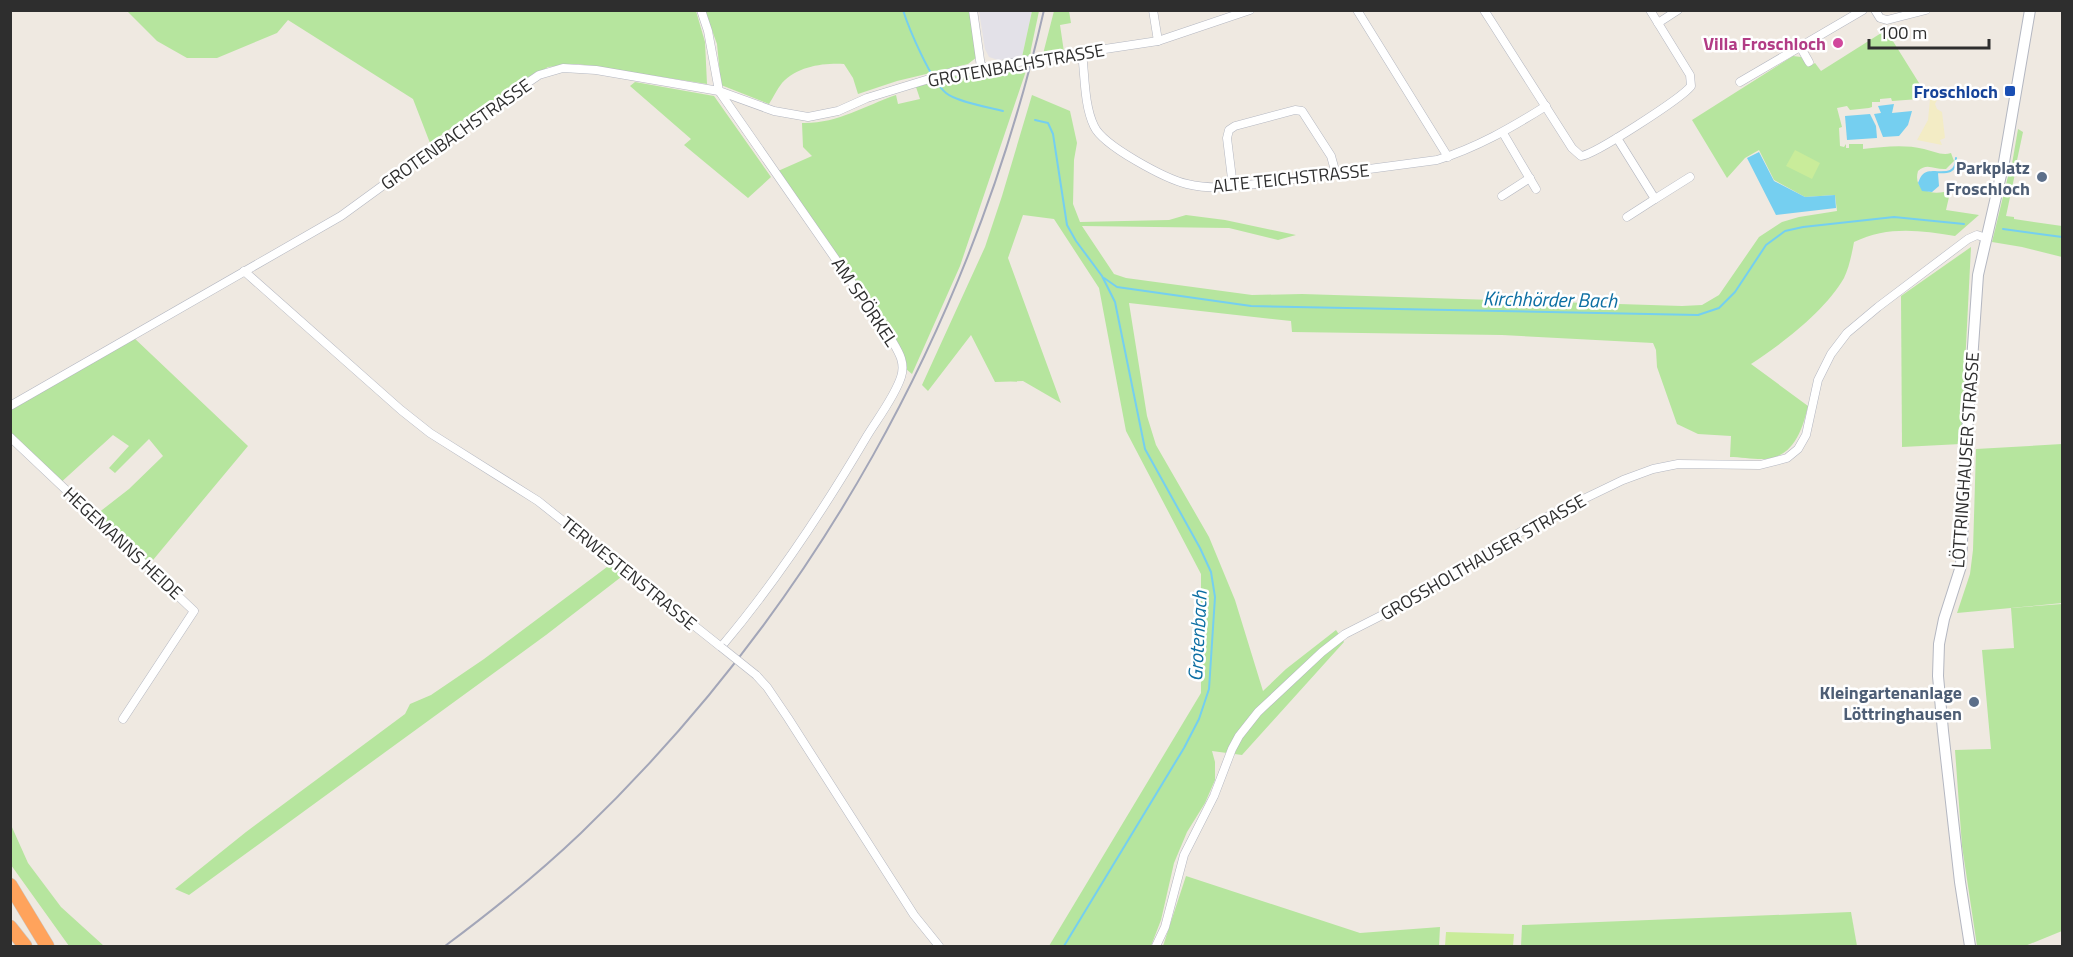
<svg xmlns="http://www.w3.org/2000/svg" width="2073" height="957" viewBox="0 0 2073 957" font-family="'Titillium Web',sans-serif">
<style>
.industrial{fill:#e3e1e8}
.green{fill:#b6e59e}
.sand{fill:#f3ecc5}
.pitch{fill:#c9ec9a}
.water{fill:#75cff0}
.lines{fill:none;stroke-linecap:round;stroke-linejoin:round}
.stream{stroke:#75cff0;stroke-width:2}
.street-casing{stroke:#b4b7c1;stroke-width:9}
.secondary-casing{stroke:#b4b7c1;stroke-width:12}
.highway-casing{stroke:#c9c9c9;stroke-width:15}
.street{stroke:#fff;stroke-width:8}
.secondary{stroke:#fff;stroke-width:10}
.highway{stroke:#ffa35c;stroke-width:14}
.rail{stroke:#a3a6b8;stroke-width:2}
.street-bridge-casing{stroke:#b4b7c1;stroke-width:9;stroke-linecap:butt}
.street-bridge{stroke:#fff;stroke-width:8}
.hotel-dot{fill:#d1479c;stroke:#fff;stroke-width:2}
.transit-dot{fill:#1a4fb4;stroke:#fff;stroke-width:2}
.service-dot{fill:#5c6f8a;stroke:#fff;stroke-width:2}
.labels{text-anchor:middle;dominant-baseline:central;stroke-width:5;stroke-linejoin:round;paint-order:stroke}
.hotel-label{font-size:18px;font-weight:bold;fill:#b23c85;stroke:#fff;text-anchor:end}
.street-label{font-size:18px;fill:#2e2e2e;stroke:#fff}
.transit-label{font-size:18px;font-weight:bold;fill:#164399;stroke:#fff;text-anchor:end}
.service-label{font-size:18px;font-weight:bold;fill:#4e5e75;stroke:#fff;text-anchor:end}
.water-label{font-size:20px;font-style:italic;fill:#0d6fa3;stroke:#fff}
</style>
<rect width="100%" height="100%" fill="#efe9e1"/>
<polygon class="industrial" points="979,11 1032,11 1022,57 998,60 989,57 985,49"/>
<g class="green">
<polygon points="127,11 696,11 705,42 707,84 578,64 548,67 457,124 430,143 413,99 288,20 277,33 217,58 187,58 157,41"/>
<path d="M705 11H970L977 57 968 64 897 81 858 94 853 78 844 64C823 63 798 66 782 83 777 89 773 98 769 104L721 85 717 44Z"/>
<polygon points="1032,11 1039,11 1031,49 1030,56 1022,57"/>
<polygon points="1054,11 1069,11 1071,23 1060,25 1064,52 1043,54"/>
<path d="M1886 30 1924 91 1933 92V94L1919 96V99L1892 101 1891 98 1880 99V102H1872V107L1869 108 1850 110 1847 106 1837 108 1842 127 1839 128 1840 146 1844 147 1846 144V148H1849V144H1863V149C1883 147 1903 144 1924 149 1933 151 1942 156 1951 153L1954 161 1946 169C1935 170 1927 162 1918 171 1913 189 1929 195 1944 192V195L1949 197 1946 210 1979 215 1955 236C1919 230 1887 226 1854 242 1852 253 1849 268 1844 278 1825 311 1782 344 1751 364L1808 406C1803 427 1796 451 1773 458 1761 461 1743 457 1730 457L1731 436 1698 434 1677 424 1657 367 1656 350 1653 343 1502 335 1292 332 1291 321 1129 303 1147 416 1156 445 1209 537 1235 600 1263 691 1286 669 1336 630 1344 642 1242 755 1212 751 1215 762V780L1205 803 1187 832 1174 863 1161 920 1151 946H1049L1201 693V574L1126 431 1099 288 1054 219 1023 215 1008 258 1061 403 1023 381 995 382 971 335 928 391 922 385 985 247 1002 196 1032 95 1070 111 1077 143 1074 160 1073 204 1080 222 1169 220 1186 215 1225 220 1296 235 1278 240 1229 228 1082 226 1114 274 1126 278 1252 295 1302 294 1682 306 1702 305 1719 295 1759 237 1782 222 1799 217 1837 211 1835 195 1805 197 1774 180 1759 150 1745 158 1727 178 1692 120 1793 56 1801 57 1808 67 1815 63 1821 71Z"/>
<path d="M1027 68 960 266 912 374 906 369 902 352 778 171 812 156 803 147 802 123C837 124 864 106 896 95L898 104 920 99 916 87 959 75 963 77Z"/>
<polygon points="635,82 714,96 771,177 748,198 684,145 691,139 630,86"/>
<polygon points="2018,129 2023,132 2016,165 2012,164"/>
<polygon points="2010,168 2016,169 2006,216 2014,217 2014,219 2062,226 2062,257 2022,247 1992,242"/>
<polygon points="1971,247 1961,444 1902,447 1901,296"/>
<polygon points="132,336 248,446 148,566 93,517 129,489 163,456 149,439 115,473 109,468 129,446 113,435 58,485 11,435 10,406"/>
<polygon points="2062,444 2062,603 2011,608 2062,604 2062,931 2025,946 1977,946 1962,846 1955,750 1991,749 1982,650 2014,648 2011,608 1957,613 1970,574 1973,550 1976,449"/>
<polygon points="611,564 625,574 546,635 189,895 175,889 246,832 405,714 410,704 431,695 484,659"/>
<polygon points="11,825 28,863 61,907 104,946 69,946 11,865"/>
<polygon points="1186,876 1360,933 1440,927 1439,946 1163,946"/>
<polygon points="1851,912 1857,946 1521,946 1522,925"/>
</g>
<polygon class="sand" points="1935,98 1937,100 1935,104 1937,109 1942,112 1945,138 1940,140 1942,145 1917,140 1928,120 1930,99"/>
<g class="pitch">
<polygon points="1795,150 1820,163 1812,179 1786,166"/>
<polygon points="1446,932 1514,934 1513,946 1445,946"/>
</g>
<g class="water">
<polygon points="1894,104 1892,113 1912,111 1908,125 1899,136 1883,137 1874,114 1881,113 1878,106"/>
<polygon points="1870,114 1876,126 1877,138 1847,140 1845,116"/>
<polygon points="1759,152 1774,181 1805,197 1835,195 1836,208 1776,215 1747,158"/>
<path d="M1935 171 1938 173 1939 186 1932 192 1922 191 1918 183C1922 174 1923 171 1935 171Z"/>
</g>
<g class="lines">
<g class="stream">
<path d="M903 10C909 29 931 81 946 93 957 102 988 107 1003 111"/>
<polyline points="1035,120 1048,123 1053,134 1067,225 1076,241 1102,276 1115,302 1145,449 1200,548 1211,572 1215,597 1209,689 1199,719 1184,748 1064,946"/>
<path d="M1934 172C1948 173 1956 173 1956 158"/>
<polyline points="2003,229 2062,237"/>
<polyline points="1104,278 1117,287 1251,306 1698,315 1719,308 1735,292 1766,245 1785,231 1803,227 1894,217 1964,224"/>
</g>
<defs>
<g id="street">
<polyline points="973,10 981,67"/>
<polyline points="1153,10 1158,41"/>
<polyline points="1357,10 1448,157"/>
<path d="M1484 10 1572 148 1581 156C1594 155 1682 98 1691 86L1690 75 1650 10"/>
<polyline points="1875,10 1880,18 1887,20 1926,10"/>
<polyline points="1658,23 1678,10"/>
<polyline points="1801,48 1809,62"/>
<path d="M1082 53C1085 76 1084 105 1094 126 1103 146 1166 179 1187 184 1203 188 1217 188 1233 187L1437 160C1476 148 1511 128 1546 106"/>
<polyline points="1740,82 1863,10"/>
<polyline points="1503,133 1536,189"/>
<polyline points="1617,138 1655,199 1690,177"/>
<polyline points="1233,187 1227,138 1229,130 1235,126 1295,110 1302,111 1331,156 1336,174"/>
<polyline points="1502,196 1530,178"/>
<polyline points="1627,217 1655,199"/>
<path d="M244 271 401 410 430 433 538 501 721 647C776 582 824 509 867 436 878 418 895 396 901 377 906 362 898 351 891 339L719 91 708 31 701 10"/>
<polyline points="10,406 341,216 466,125 539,75 563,68 596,70 719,91 774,111 808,117 838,111 867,98 952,72 1158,41 1250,10"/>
<polyline points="10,437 194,611 123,719"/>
<polyline points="756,675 767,687 788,718 914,915 939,946"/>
<polyline points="1156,946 1165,927 1184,855 1214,796 1232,749 1239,736 1258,712 1322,652 1345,634 1404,604 1538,521 1623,480 1653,469 1678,464 1760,465 1787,458 1798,449 1806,435 1818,380 1831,354 1847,333 1878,307 1968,239 1977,235 1986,238"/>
</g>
<polyline id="secondary" points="1970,946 1960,882 1943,731 1938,676 1939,644 1944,619 1961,566 1966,447 1978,275 2004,162 2030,10"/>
<g id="highway">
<polyline points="10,885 47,946"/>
<polyline points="10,927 25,946"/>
</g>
</defs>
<use href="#street" class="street-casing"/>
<use href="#secondary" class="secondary-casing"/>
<use href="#highway" class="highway-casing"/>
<use href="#street" class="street"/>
<use href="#secondary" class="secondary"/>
<use href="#highway" class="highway"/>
<path class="rail" d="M445 946C492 911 538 874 581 833 814 609 972 325 1044 10"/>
<defs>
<polyline id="street-bridge" points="721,647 756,675"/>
</defs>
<use href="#street-bridge" class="street-bridge-casing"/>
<use href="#street-bridge" class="street-bridge"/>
</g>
<circle class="hotel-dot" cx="1838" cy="43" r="6"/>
<rect class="transit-dot" x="2004" y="85" width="12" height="12" rx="3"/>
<g class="service-dot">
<circle cx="2042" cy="177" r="6"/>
<circle cx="1974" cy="702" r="6"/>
</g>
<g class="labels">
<g class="hotel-label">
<text x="1826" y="43">Villa Froschloch</text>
</g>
<g class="street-label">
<text transform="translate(1016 65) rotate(-10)">GROTENBACHSTRASSE</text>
<text transform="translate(456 134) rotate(-35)">GROTENBACHSTRASSE</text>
<text transform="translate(1291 178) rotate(-6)">ALTE TEICHSTRASSE</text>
<text transform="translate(865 302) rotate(56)">AM SPÖRKEL</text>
<text transform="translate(1965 460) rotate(-86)">LÖTTRINGHAUSER STRASSE</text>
<text transform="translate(123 543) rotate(43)">HEGEMANNS HEIDE</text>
<text transform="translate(1483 557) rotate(-30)">GROSSHOLTHAUSER STRASSE</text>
<text transform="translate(629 573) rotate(39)">TERWESTENSTRASSE</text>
</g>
<g class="transit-label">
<text x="1998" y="91">Froschloch</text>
</g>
<g class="service-label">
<text x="2030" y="167">Parkplatz<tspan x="2030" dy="21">Froschloch</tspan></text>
<text x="1962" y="692">Kleingartenanlage<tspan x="1962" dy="21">Löttringhausen</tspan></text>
</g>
<g class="water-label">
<text transform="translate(1550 299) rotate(1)">Kirchhörder Bach</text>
<text transform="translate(1197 636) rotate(-87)">Grotenbach</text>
</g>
</g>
<rect width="2073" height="957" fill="none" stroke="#2e2e2e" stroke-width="24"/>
<path d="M1869 39v9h120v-9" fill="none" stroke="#2e2e2e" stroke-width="3"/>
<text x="1878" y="39" font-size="18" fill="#2e2e2e" stroke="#ffffff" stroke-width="4.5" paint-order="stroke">100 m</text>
</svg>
